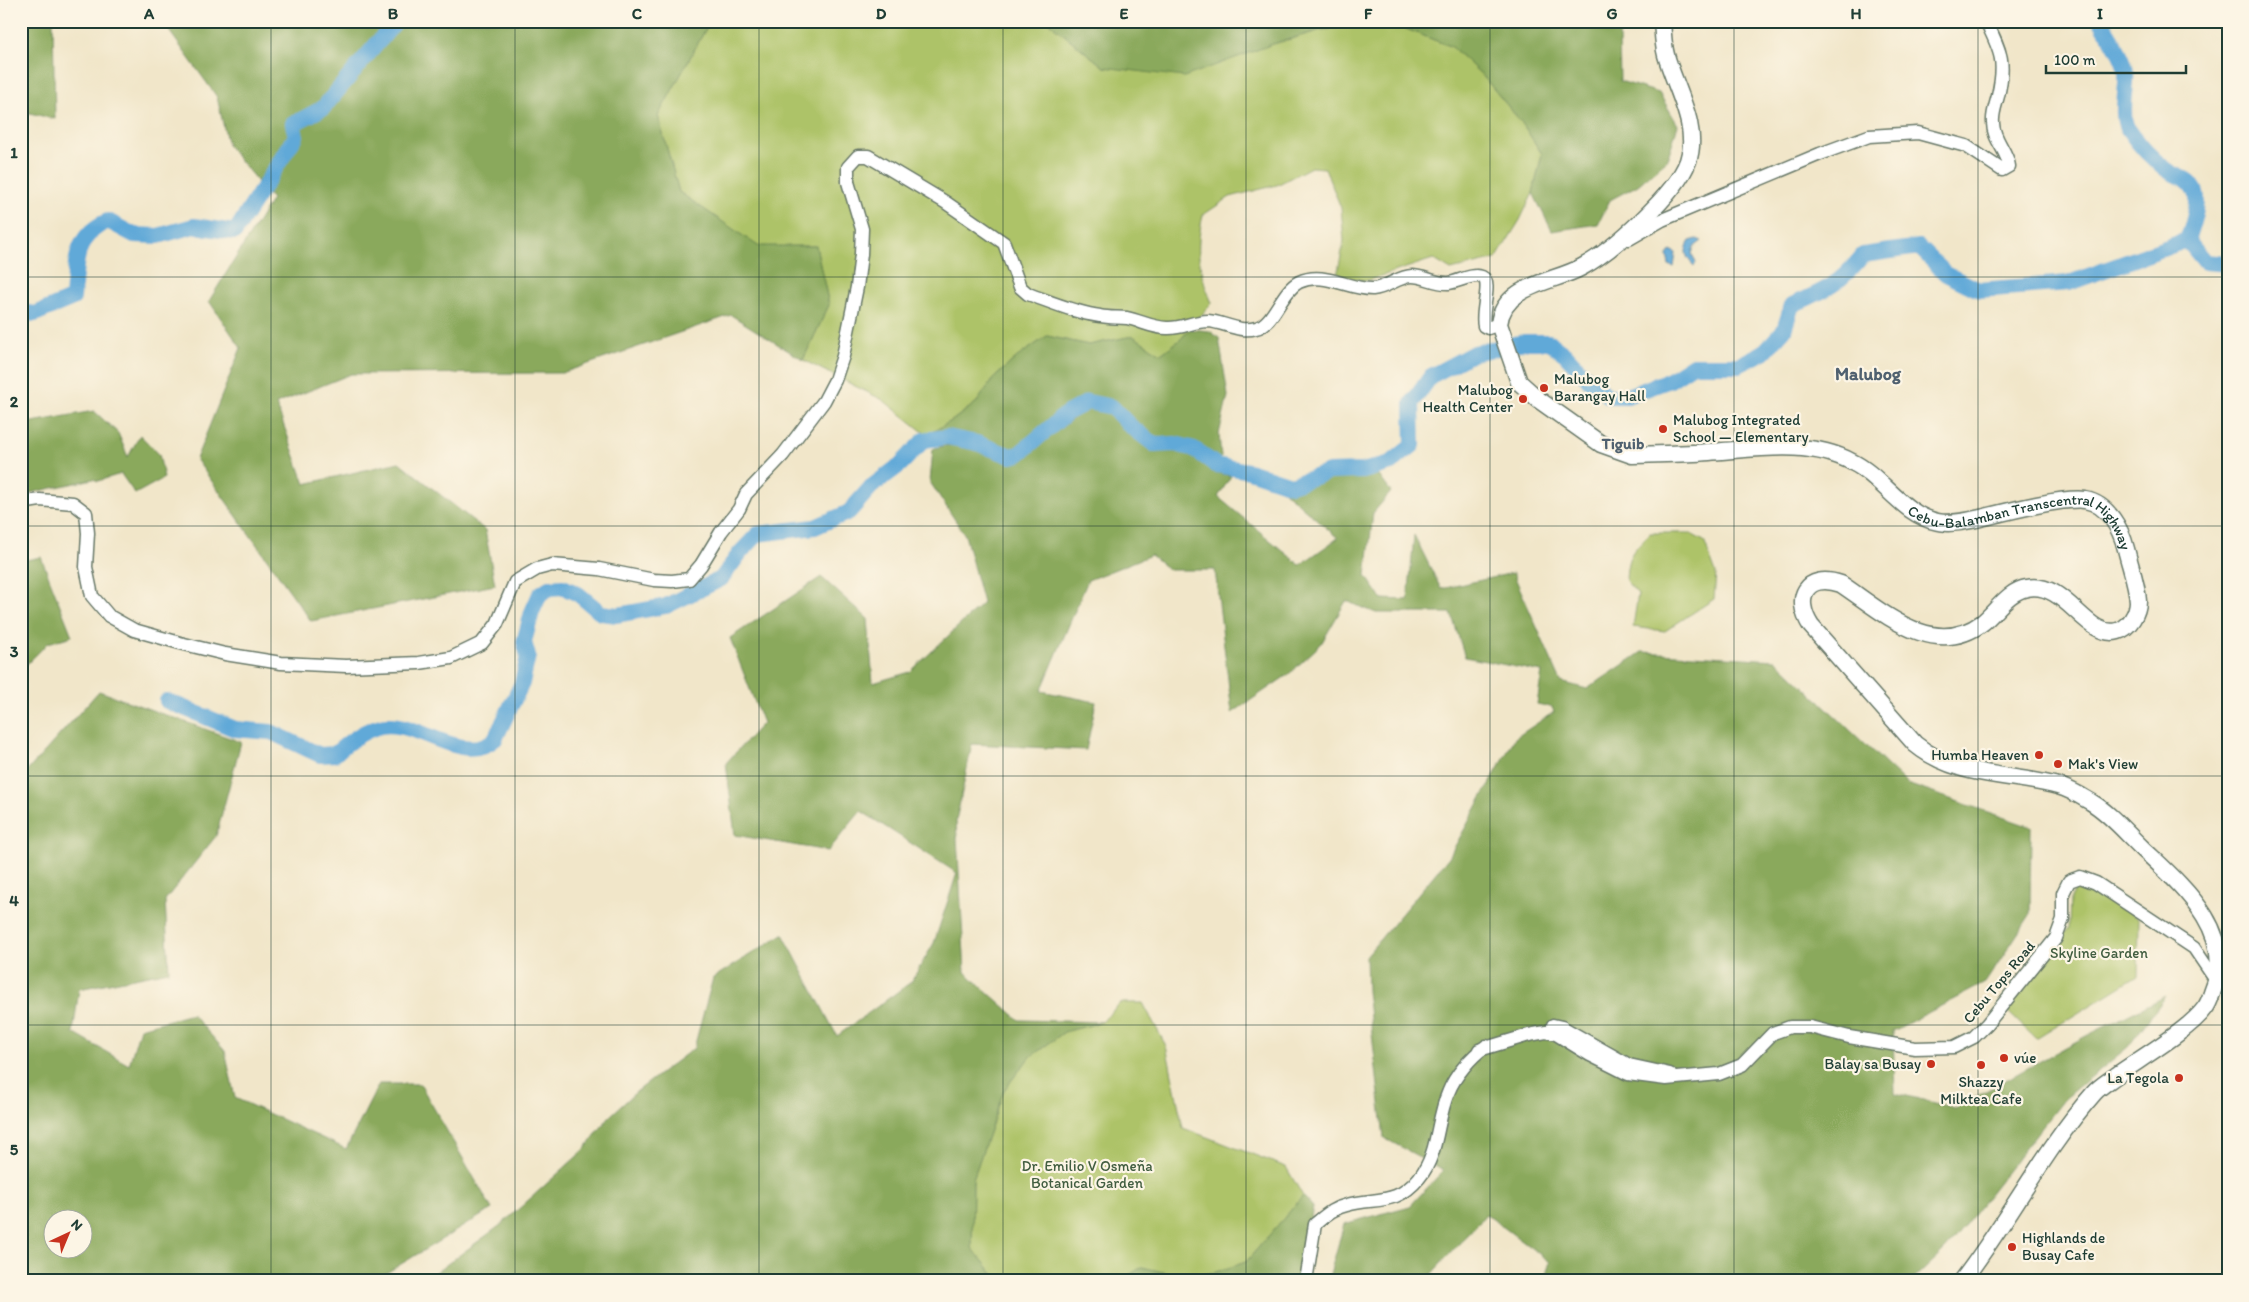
<svg xmlns="http://www.w3.org/2000/svg" width="2249" height="1302" viewBox="0 0 2249 1302" font-family="Itim,sans-serif">
<style>
.green{fill:#adc368;stroke:#66804e}
.forest{fill:#8aa95c;stroke:#547348;fill-rule:evenodd}
.water{fill:#61a9d8;stroke:#407386}
.lines{fill:none;stroke-linecap:round;stroke-linejoin:round}
.river{stroke:#61a9d8;stroke-width:16}
.minor-casing{stroke:#687868;stroke-width:15}
.major-casing{stroke:#687868;stroke-width:19}
.minor{stroke:#fff;stroke-width:12}
.major{stroke:#fff;stroke-width:16}
.grid{fill:none;stroke:#1f3d34;stroke-width:1;stroke-opacity:0.55}
.poi-dot{fill:#c8321e;stroke:#fcf5e5;stroke-width:2}
.labels{text-anchor:middle;dominant-baseline:central;stroke-width:4.5;stroke-linejoin:round;paint-order:stroke}
.poi-label{font-size:15px;fill:#1f3d34;stroke:#fcf5e5;text-anchor:start}
.street-label{font-size:15px;fill:#1f3d34;stroke:#fcf5e5}
.park-label{font-size:15px;fill:#425e41;stroke:#fcf5e5}
.neighbourhood-label{font-size:16px;font-weight:bold;fill:#506170;stroke:#fcf5e5}
.quarter-label{font-size:18px;font-weight:bold;fill:#506170;stroke:#fcf5e5}
.neatline{fill:none;stroke:#1f3d34;stroke-width:2}
.grid-label{font-size:16px;text-anchor:middle;font-weight:bold;fill:#1f3d34}
</style>
<rect width="100%" height="100%" fill="#fcf5e5"/>
<filter id="ink" filterUnits="userSpaceOnUse"><feTurbulence type="fractalNoise" baseFrequency=".02" numOctaves="2"/><feDisplacementMap in="SourceGraphic" scale="10" xChannelSelector="R" yChannelSelector="G"/><feConvolveMatrix kernelMatrix="1 2 1 2 8 2 1 2 1" color-interpolation-filters="sRGB"/></filter>
<filter id="wash" filterUnits="userSpaceOnUse"><feTurbulence type="fractalNoise" baseFrequency=".0096" numOctaves="4" result="noise"/><feDisplacementMap in="SourceGraphic" scale="20" xChannelSelector="R" yChannelSelector="G"/><feGaussianBlur stdDeviation="1.12" result="paint"/><feColorMatrix in="noise" values="0 0 0 0 0 0 0 0 0 0 0 0 0 0 0 0 0 1.4 0 .05"/><feComposite in="paint" operator="in"/></filter>
<g filter="url(#wash)">
<rect width="100%" height="100%" fill="#f1e6c9"/>
<g class="green">
<path d="M713 21H1047L1104 67 1273 44 1321 30 1386 21 1452 47 1482 75 1522 123 1542 154 1533 193 1520 220 1496 259 1451 270 1433 259 1366 281 1337 276 1344 241 1341 208 1325 168 1311 167 1277 185 1230 197 1203 215C1195 250 1198 270 1212 303L1181 339 1161 354 1133 336 1089 345 1047 336 1016 358 993 379 977 402 953 420 927 435 883 400 803 360 829 305 816 246 758 247 679 192 658 116 709 23Z"/>
<path d="M1650 533H1689L1704 541 1716 573 1714 599 1665 631 1633 627 1638 594 1626 581C1627 554 1632 552 1650 533Z"/>
<polygon points="2077,886 2100,891 2139,919 2138,976 2036,1039 2004,1008 2069,928 2070,899"/>
<polygon points="1120,1003 1143,1003 1166,1046 1183,1128 1286,1167 1303,1196 1246,1262 1216,1272 1187,1278 1142,1267 1120,1281 999,1281 972,1248 973,1179 1004,1090 1029,1058 1064,1032 1102,1022"/>
</g>
<g class="forest">
<polygon points="21,21 53,21 55,119 21,111"/>
<polygon points="162,21 713,21 709,23 658,116 679,192 758,246 816,246 829,305 803,360 731,315 562,373 351,374 276,404 305,484 399,462 485,530 495,585 311,621 196,459 241,348 209,301 272,199 228,146 217,97"/>
<polygon points="1047,21 1382,21 1321,30 1273,44 1184,77 1104,67"/>
<polygon points="1386,21 1631,21 1619,36 1620,81 1659,93 1678,125 1667,160 1638,185 1610,200 1598,224 1552,231 1533,193 1542,154 1522,123 1482,75 1452,47"/>
<path d="M1190 329 1210 331 1219 338 1228 396 1219 434 1221 457 1217 463C1193 444 1187 436 1155 442L1113 403 1089 399 1066 411 1026 440 1018 451 1013 453 979 439 954 436 927 435 953 420 977 402 993 379 1016 358 1047 336 1089 345 1133 336 1161 354 1181 339Z"/>
<path d="M1089 407C1111 409 1113 419 1128 432 1136 439 1145 445 1153 451L1173 449 1192 455 1215 472 1231 476 1218 497 1300 565 1338 538 1283 490 1328 476 1359 478 1377 473 1391 492 1373 513 1366 576 1382 599 1408 600 1414 535 1441 589 1513 573 1561 682 1587 689 1642 652 1776 660 1907 784 2031 827 2030 915 1985 983 1893 1031 1895 1093 1955 1108 2086 1036 2166 996 2128 1047 2062 1101 1946 1249 1912 1281H1544L1550 1262 1486 1214 1425 1281H1328L1344 1224 1410 1206 1444 1170 1384 1138 1367 991 1366 956 1449 857 1515 738 1554 712 1552 707 1537 704 1542 672 1465 657 1451 613H1376L1346 601 1321 644 1289 674 1232 713 1215 570H1169L1151 555 1088 580 1041 691 1096 702 1086 750 972 744 956 821 965 972 1019 1020 1102 1022 1064 1032 1029 1058 1004 1090 973 1179 972 1248 999 1281H424L502 1224 584 1150 609 1117 636 1092 694 1048 713 978 783 934 837 1036 911 982 934 943 957 873 861 811 828 851 735 835 726 763 763 723 730 638 821 577 868 619 873 683 910 672 983 603 965 535 930 482 933 449C954 441 971 447 992 454 997 456 1005 460 1010 460 1024 460 1072 417 1089 407Z"/>
<polygon points="94,411 118,433 128,457 140,435 159,454 164,478 135,494 121,474 98,481 93,479 21,495 21,424"/>
<polygon points="41,557 72,636 48,643 21,670 21,561"/>
<path d="M99 691 241 742 216 836 165 900 169 971 79 989 73 1033 129 1065 140 1028 192 1014 225 1051 235 1098 346 1149 379 1084H420L492 1209 373 1281H21V778ZM52 1220H82V1250H52Z"/>
<polygon points="1303,1196 1313,1207 1301,1270 1294,1281 1120,1281 1142,1267 1187,1278 1216,1272 1246,1262"/>
</g>
<g class="water">
<path d="M1697 239 1702 241 1694 247 1692 254 1696 263 1694 266C1686 257 1683 252 1690 241Z"/>
<polygon points="1671,250 1676,253 1674,267 1669,265 1667,255"/>
</g>
<g class="lines">
<g class="river">
<path d="M2101 21C2109 37 2124 55 2126 72 2128 86 2119 117 2128 129 2138 144 2152 159 2167 170 2179 179 2189 176 2196 192 2200 203 2191 229 2187 240L2205 262 2228 264"/>
<path d="M21 312 35 314 73 298C76 266 73 235 108 221L134 235 158 236 194 226 235 232 296 136 293 124 323 108 396 21"/>
<path d="M167 701 235 729 271 732 320 755 335 754C348 742 363 730 381 726 416 718 462 767 495 739L522 683 528 656 524 642 532 612 540 594 549 588 563 587 578 594 601 613 617 615 666 606 721 579 740 553 758 534 815 527 849 512 871 487 900 465 924 440 947 437 977 443 1011 456 1019 454 1067 413 1088 402 1112 407 1129 425 1155 445 1175 444 1194 449 1216 465 1249 471 1291 485 1329 472 1363 471 1391 463 1413 445 1412 403 1431 376 1474 353 1524 342H1549L1565 354 1591 382 1608 396H1627L1670 380 1693 365H1739L1764 352 1784 330 1792 305C1826 290 1839 285 1863 255L1919 247 1946 274 1979 290 2069 283 2187 240"/>
</g>
</g>
</g>
<g filter="url(#ink)">
<g class="lines">
<defs>
<g id="minor">
<path d="M1629 239 1662 220 1820 154 1869 136 1918 133 1966 146 2002 170 2009 166C2007 150 1993 140 1993 123 1992 114 1996 104 1998 96 2006 61 2001 52 1986 21"/>
<path d="M21 503 40 500 73 503 86 513 88 533 86 567 92 596 109 616 134 630 180 643 225 654 281 663 346 666 419 663 451 658 482 643 497 624 515 582 537 569 552 565 599 569 654 580 672 581 689 579 701 565 721 532 739 509 746 494 783 455 824 401 835 380 843 356 857 287 861 254 862 229 848 182V167L858 156H868L945 202 1004 243 1020 287 1028 294C1051 302 1076 313 1100 316 1109 318 1118 317 1127 318 1141 321 1153 328 1167 328 1181 329 1194 321 1208 321 1224 322 1239 333 1256 328 1274 324 1281 291 1299 282 1324 270 1348 290 1373 289 1387 288 1399 276 1412 276 1424 276 1436 284 1449 283 1458 282 1473 273 1482 277 1493 282 1480 312 1484 326L1488 328 1499 324"/>
<polyline points="1553,1025 1562,1027 1629,1065 1670,1074"/>
<polyline points="1479,1050 1529,1035 1546,1032 1556,1034 1590,1055 1628,1074 1666,1079 1719,1074 1742,1065 1773,1033 1790,1027 1810,1027 1849,1037 1915,1048 1954,1047 1974,1037 1987,1024 2056,938 2063,919 2063,893 2069,881 2080,877 2096,883 2194,948 2217,982"/>
<path d="M1306 1281 1315 1224C1325 1216 1333 1208 1347 1205 1376 1197 1396 1206 1419 1178 1439 1154 1436 1121 1448 1093 1455 1075 1471 1057 1486 1046"/>
</g>
<g id="major">
<path id="s1" d="M1662 21C1663 32 1663 44 1666 55 1675 88 1700 127 1688 161 1677 193 1612 251 1582 267 1553 283 1504 284 1499 324L1519 382 1539 400 1601 444 1632 455C1658 454 1684 454 1709 452 1755 449 1810 439 1852 462 1883 477 1902 515 1938 522 1953 525 1971 520 1985 517 2009 511 2063 497 2085 500 2108 504 2121 529 2126 549 2130 566 2137 584 2138 601 2138 613 2129 628 2118 631 2086 640 2066 580 2027 588 2008 591 1996 612 1982 623 1933 660 1882 611 1841 584 1806 572 1793 598 1811 626L1915 744C1956 778 2009 773 2058 786 2070 789 2081 796 2091 802 2111 814 2127 834 2143 849 2181 885 2237 931 2213 990 2211 996 2209 1003 2205 1008 2189 1030 2141 1058 2117 1075 2109 1081 2100 1086 2094 1093 2043 1151 2009 1220 1962 1281"/>
</g>
</defs>
<use href="#minor" class="minor-casing"/>
<use href="#major" class="major-casing"/>
<use href="#minor" class="minor"/>
<use href="#major" class="major"/>
</g>
</g>
<path class="grid" d="M271 21V1281M515 21V1281M759 21V1281M1003 21V1281M1246 21V1281M1490 21V1281M1734 21V1281M1978 21V1281M21 277H2228M21 526H2228M21 776H2228M21 1025H2228"/>
<g class="poi-dot">
<circle cx="1544" cy="388" r="5"/>
<circle cx="1523" cy="399" r="5"/>
<circle cx="1663" cy="429" r="5"/>
<circle cx="2039" cy="755" r="5"/>
<circle cx="2058" cy="764" r="5"/>
<circle cx="2004" cy="1058" r="5"/>
<circle cx="1931" cy="1064" r="5"/>
<circle cx="1981" cy="1065" r="5"/>
<circle cx="2179" cy="1078" r="5"/>
<circle cx="2012" cy="1247" r="5"/>
</g>
<g class="labels">
<g class="poi-label">
<text x="1554" y="379">Malubog<tspan x="1554" dy="17">Barangay Hall</tspan></text>
<text x="1513" y="390" text-anchor="end">Malubog<tspan x="1513" dy="17">Health Center</tspan></text>
<text x="1673" y="420">Malubog Integrated<tspan x="1673" dy="17">School — Elementary</tspan></text>
<text x="2029" y="755" text-anchor="end">Humba Heaven</text>
<text x="2068" y="764">Mak's View</text>
<text x="2014" y="1058">vúe</text>
<text x="1921" y="1064" text-anchor="end">Balay sa Busay</text>
<text x="2169" y="1078" text-anchor="end">La Tegola</text>
<text x="1981" y="1082" text-anchor="middle">Shazzy<tspan x="1981" dy="17">Milktea Cafe</tspan></text>
<text x="2022" y="1238">Highlands de<tspan x="2022" dy="17">Busay Cafe</tspan></text>
</g>
<g class="street-label">
<text stroke="none"><textPath href="#s1" startOffset="1021">Cebu-Balamban Transcentral Highway</textPath></text>
<text transform="translate(1999 982) rotate(-50)">Cebu Tops Road</text>
</g>
<g class="park-label">
<text x="2099" y="953">Skyline Garden</text>
<text x="1087" y="1166">Dr. Emilio V Osmeña<tspan x="1087" dy="17">Botanical Garden</tspan></text>
</g>
<g class="neighbourhood-label">
<text x="1623" y="443">Tiguib</text>
</g>
<g class="quarter-label">
<text x="1868" y="374">Malubog</text>
</g>
</g>
<rect width="2249" height="1302" fill="none" stroke="#fcf5e5" stroke-width="55"/>
<g transform="translate(68 1234) rotate(44)"><circle r="24" fill="#fcf5e5" stroke="#a4ab9e"/>
<path d="M0-4L9 19L0 12L-9 19Z" fill="#c8321e"/>
<text y="-8" font-size="14" font-weight="bold" text-anchor="middle" fill="#1f3d34">N</text>
</g>
<path d="M2046 65v8h140v-8" fill="none" stroke="#1f3d34" stroke-width="2.5"/>
<text x="2054" y="65" font-size="15" fill="#1f3d34" stroke="#fcf5e5" stroke-width="4" paint-order="stroke">100 m</text>
<rect x="28" y="28" width="2194" height="1246" class="neatline"/>
<g class="grid-label">
<text x="149" y="19">A</text>
<text x="393" y="19">B</text>
<text x="637" y="19">C</text>
<text x="881" y="19">D</text>
<text x="1124" y="19">E</text>
<text x="1368" y="19">F</text>
<text x="1612" y="19">G</text>
<text x="1856" y="19">H</text>
<text x="2100" y="19">I</text>
<text x="14" y="158">1</text>
<text x="14" y="407">2</text>
<text x="14" y="657">3</text>
<text x="14" y="906">4</text>
<text x="14" y="1155">5</text>
</g>
</svg>
